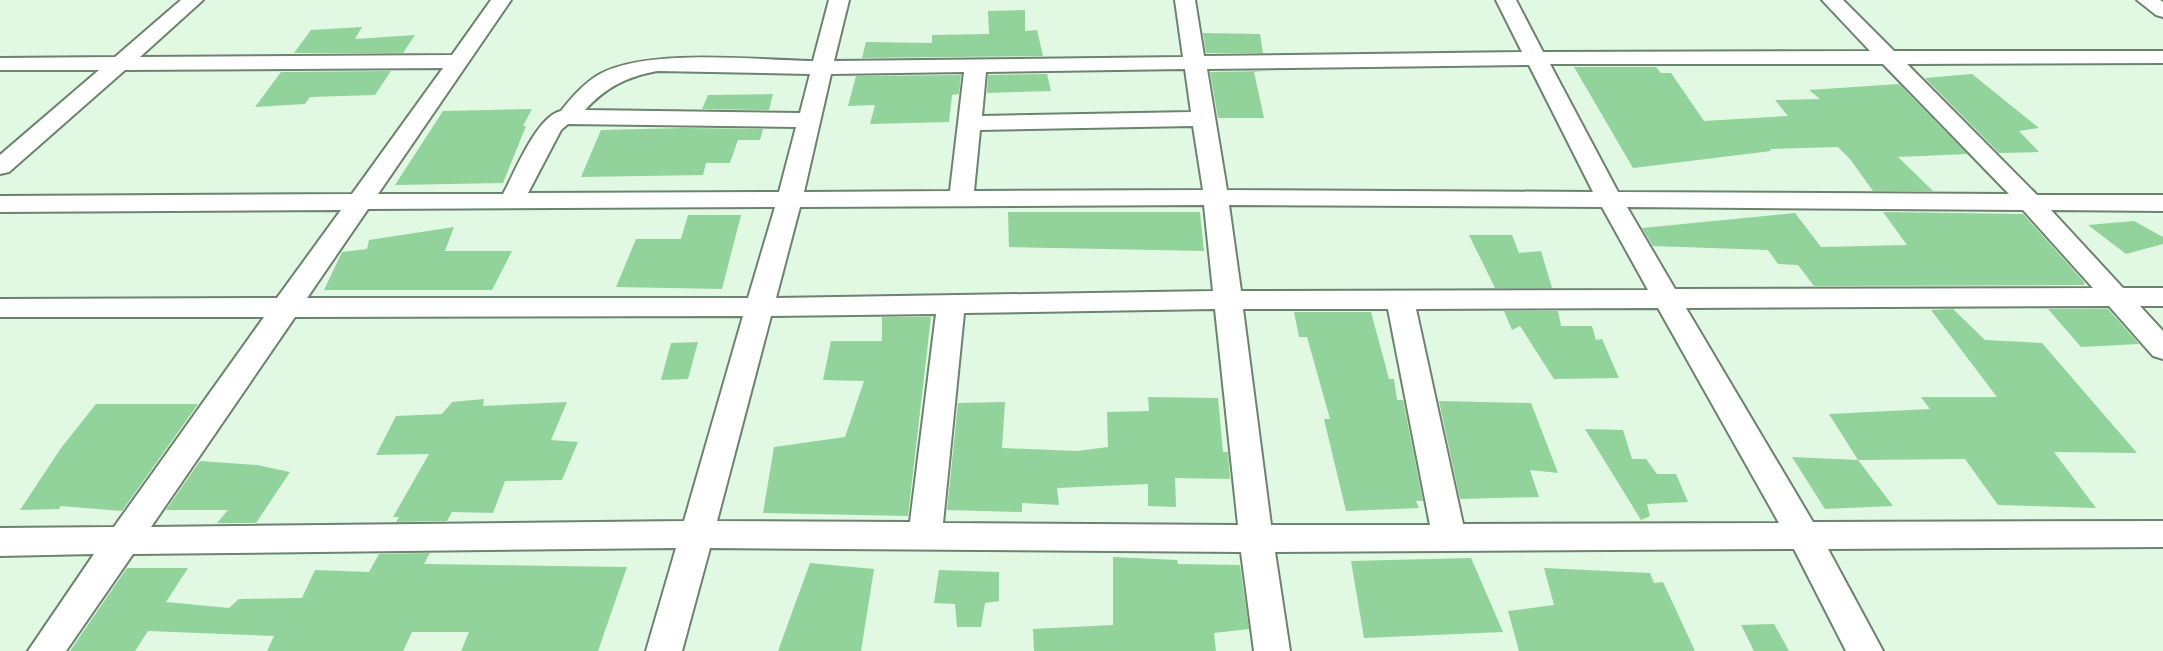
<svg xmlns="http://www.w3.org/2000/svg" width="2163" height="651" viewBox="0 0 2163 651" font-family="'Fira Sans',sans-serif">
<style>
.building{fill:#92d29b}
.lines{fill:none;stroke-linecap:round;stroke-linejoin:round}
.minor-casing{stroke:#6d826f;stroke-width:4}
.minor{fill:#fff;fill-rule:evenodd}
</style>
<rect width="100%" height="100%" fill="#e1f9e3"/>
<g class="building">
<polygon points="1025,10 1025,31 1037,30 1043,56 862,58 866,42 932,43 932,35 989,34 988,11"/>
<polygon points="362,27 355,39 415,35 403,53 294,53 311,30"/>
<polygon points="1203,33 1260,34 1263,53 1206,53"/>
<polygon points="1574,67 1656,67 1661,73 1671,73 1704,121 1788,116 1775,100 1820,99 1809,90 1899,84 1967,154 1898,157 1933,191 1873,191 1850,159 1838,147 1770,149 1771,151 1633,168"/>
<polygon points="391,71 375,95 310,97 305,104 255,107 281,72"/>
<polygon points="1266,71 1254,72 1264,118 1218,118 1210,72"/>
<polygon points="1047,74 1051,91 987,93 988,75"/>
<polygon points="1972,74 2039,128 2019,131 2039,152 1999,153 1925,78"/>
<polygon points="961,75 959,94 952,95 949,122 870,124 875,105 848,106 856,76"/>
<polygon points="773,94 769,110 702,109 708,95"/>
<polygon points="532,109 523,126 526,126 503,183 395,185 443,111"/>
<polygon points="685,128 763,129 760,140 738,140 730,163 706,163 703,175 581,177 601,130"/>
<polygon points="1008,212 1200,212 1204,251 1009,247"/>
<polygon points="1883,212 2023,214 2084,282 2084,285 1814,286 1798,265 1778,264 1768,250 1653,246 1642,228 1795,213 1821,247 1907,245"/>
<polygon points="688,215 741,215 722,289 616,287 636,239 681,239"/>
<polygon points="2134,221 2163,237 2163,244 2126,254 2088,225"/>
<polygon points="454,227 445,251 512,251 492,290 324,290 342,252 367,249 369,240"/>
<polygon points="1469,235 1512,235 1519,253 1541,251 1552,288 1495,288"/>
<polygon points="1953,309 1985,340 2042,343 2137,453 2054,452 2096,508 1998,505 1965,459 1858,460 1829,414 1930,409 1921,397 1997,397 1931,310"/>
<polygon points="2048,309 2108,309 2139,344 2081,347"/>
<polygon points="1504,311 1558,311 1561,326 1592,326 1596,340 1602,339 1619,378 1554,379 1520,326 1512,330"/>
<polygon points="1294,312 1371,312 1389,379 1394,379 1397,400 1403,400 1423,501 1416,501 1419,508 1346,511 1324,419 1330,419 1307,337 1299,337"/>
<polygon points="882,317 931,317 908,516 763,513 774,447 845,437 864,381 823,380 831,341 882,341"/>
<polygon points="698,342 688,379 661,380 671,343"/>
<polygon points="1148,397 1218,398 1223,452 1228,452 1230,479 1175,478 1176,507 1148,506 1148,484 1057,488 1059,505 1022,503 1022,512 947,510 958,403 1005,402 1002,448 1077,451 1108,447 1107,412 1149,411"/>
<polygon points="484,399 483,406 567,402 551,440 578,442 562,480 505,481 493,513 452,512 447,521 396,522 399,517 393,517 429,454 376,455 396,416 442,414 452,402"/>
<polygon points="1439,401 1531,403 1558,473 1530,470 1539,497 1460,499"/>
<polygon points="96,404 198,404 122,511 61,506 59,509 20,510 61,448"/>
<polygon points="1585,429 1623,430 1632,459 1646,459 1657,474 1676,474 1688,502 1647,504 1650,516 1641,520"/>
<polygon points="1792,457 1858,460 1893,506 1825,509"/>
<polygon points="200,461 257,465 290,472 256,523 217,523 228,510 166,510"/>
<polygon points="430,553 424,564 627,567 598,651 461,651 469,632 412,632 403,651 267,651 274,636 148,631 135,651 70,651 127,568 188,568 166,602 229,608 239,599 302,598 315,570 369,572 379,554"/>
<polygon points="1113,557 1177,560 1178,564 1240,565 1249,629 1214,633 1216,651 1034,651 1033,629 1113,625"/>
<polygon points="1471,558 1503,632 1364,638 1351,561"/>
<polygon points="810,563 874,569 861,651 778,651"/>
<polygon points="1544,568 1650,573 1654,583 1663,582 1695,651 1519,651 1508,611 1554,605"/>
<polygon points="939,570 999,572 999,601 985,603 981,627 957,627 955,604 934,603"/>
<polygon points="1774,624 1789,651 1754,651 1741,625"/>
</g>
<g class="lines">
<defs>
<g id="minor">
<path d="M181 0H203L140 57 452 55 491 0H511L378 194H503C515 172 537 116 561 111 572 97 584 83 600 74 648 48 757 60 813 61L829 0H849L834 61 1183 57 1175 0H1195L1204 56 1522 52 1496 0H1516L1543 52 1870 51 1822 0H1843L1894 51H2163V63L1907 64 2037 195H2163V211L2051 210 2123 288H2163V306H2140L2163 331V359L2153 356 2109 306 1686 308 1813 522 2163 521V547L1828 549 1883 651H1846L1794 549 1275 552 1290 651H1254L1241 552 710 548 682 651H646L676 548 133 554 66 651H28L94 554 0 556V528L114 527 264 317H0V299L277 298 341 210 0 212V196L352 194 443 68 125 70 9 172 0 174V155L99 70H0V58L115 57ZM1550 64H1883L2009 194 1618 192ZM1529 65 1593 192 1227 190 1207 69ZM1185 69 1191 112 982 116 986 72ZM657 71 810 74 800 113 585 110C606 87 626 77 657 71ZM964 72 950 191 804 192 831 74ZM568 124 796 127 779 192 528 193 561 130ZM1193 126 1203 190 974 191 980 130ZM1204 205 1213 291 776 298 800 207ZM1229 205 1602 207 1648 290 1241 291ZM775 207 748 298H307L368 209ZM1627 207 2023 210 2093 288 1675 289ZM1658 308 1779 523 1463 524 1416 309ZM1215 309 1238 525 943 523 964 313ZM1243 309H1388L1430 525H1271ZM936 314 910 522 717 521 771 316ZM743 316 684 521 151 527 295 317Z"/>
<polygon points="2137,0 2160,0 2163,2 2163,17 2156,15"/>
</g>
</defs>
<use href="#minor" class="minor-casing"/>
<use href="#minor" class="minor"/>
</g>
</svg>
